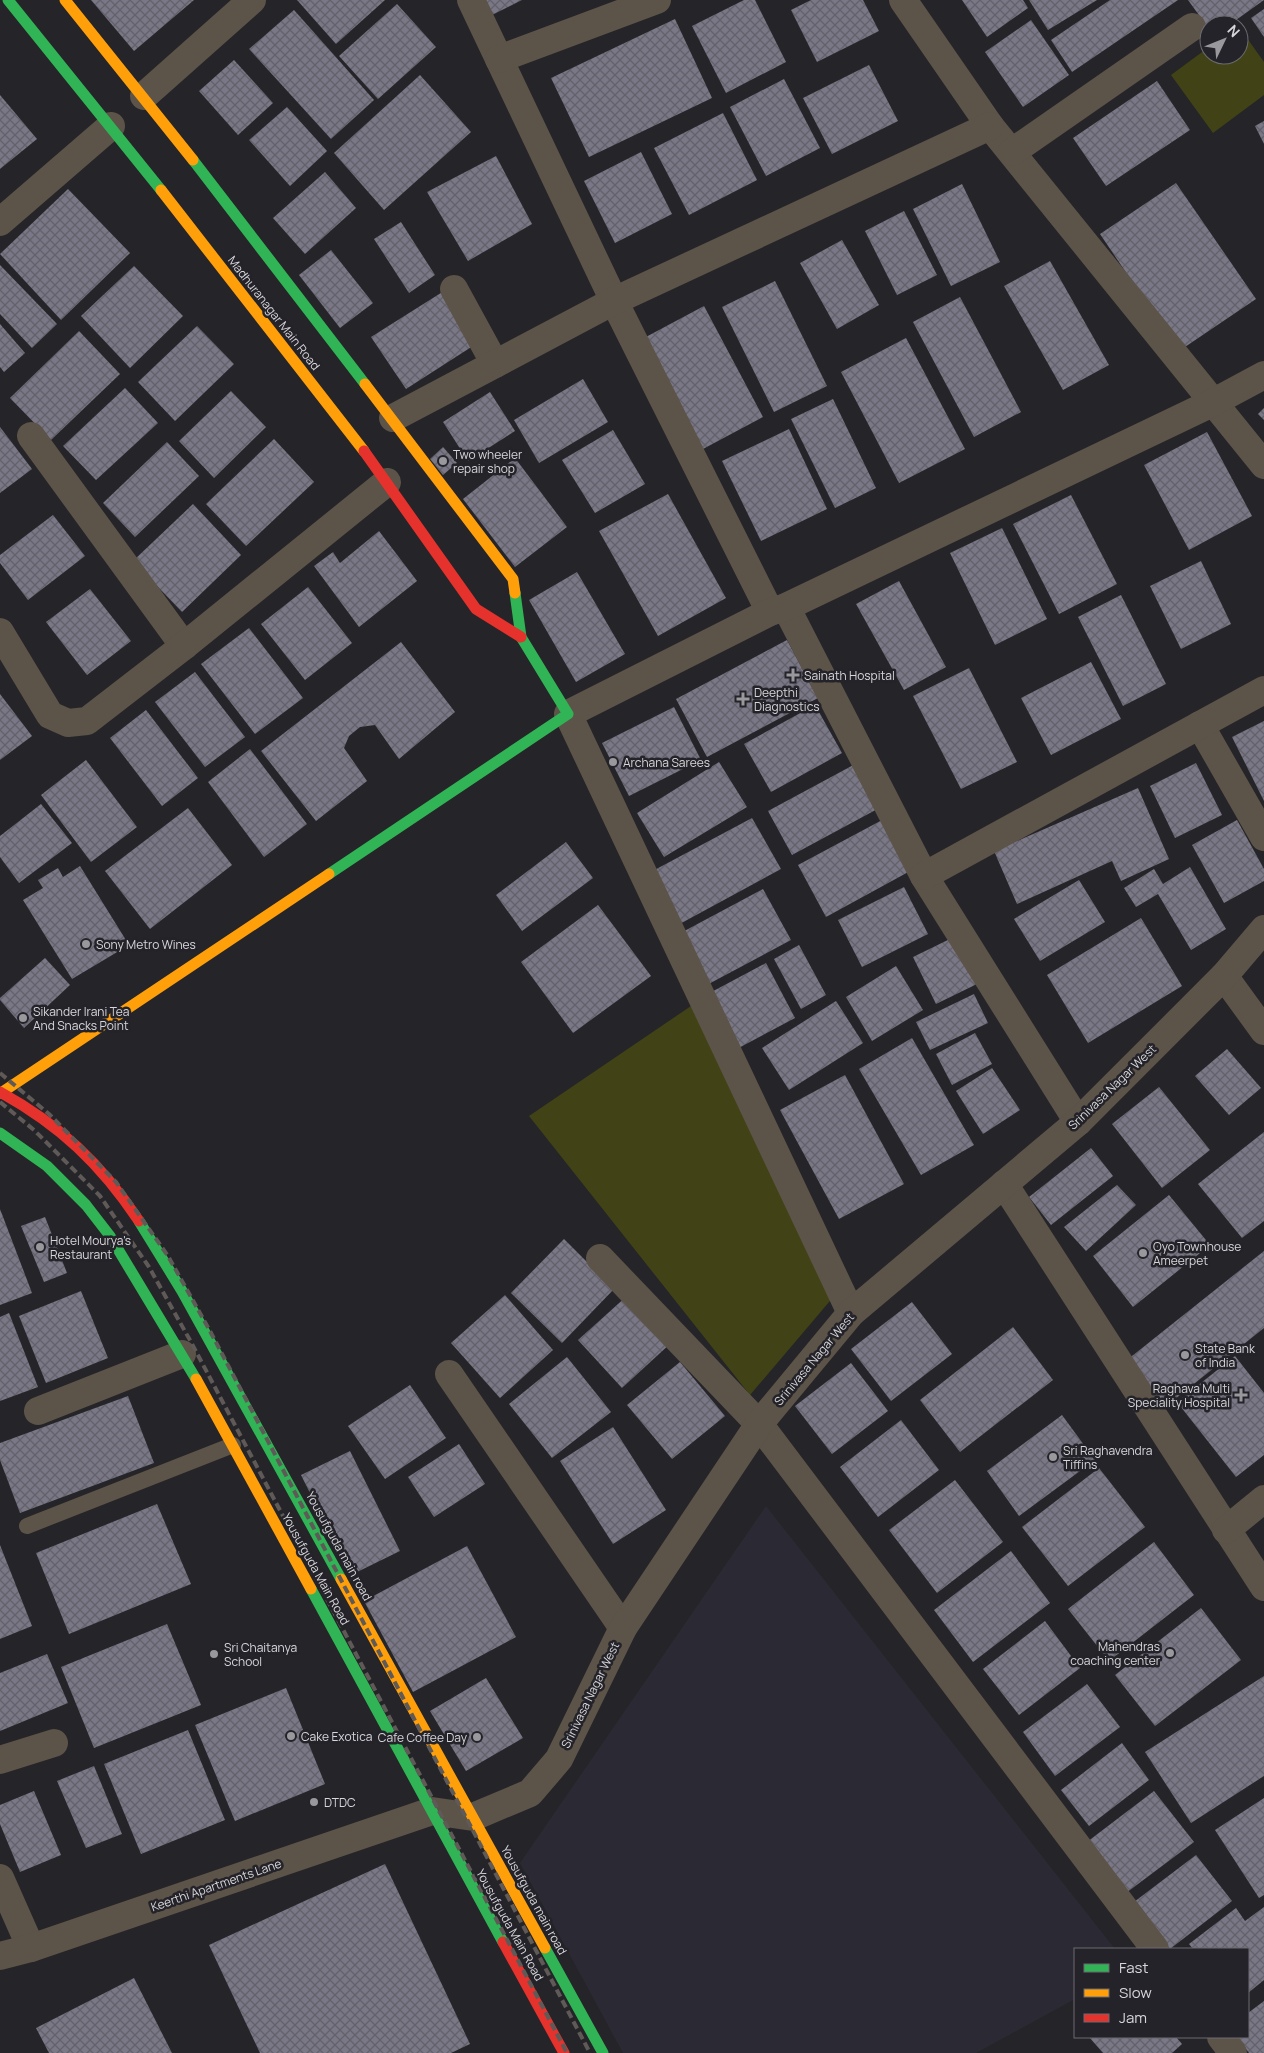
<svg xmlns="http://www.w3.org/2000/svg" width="1264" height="2053" viewBox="0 0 1264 2053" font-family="Manrope,sans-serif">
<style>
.built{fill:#2b2a34}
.green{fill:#414316}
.building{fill:url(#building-cross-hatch)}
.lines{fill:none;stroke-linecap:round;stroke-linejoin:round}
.lane{stroke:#5c5349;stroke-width:16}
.street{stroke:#5c5349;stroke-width:28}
.fast{stroke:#30b455;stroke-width:11}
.slow{stroke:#ff9f0a;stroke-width:11}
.jam{stroke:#e5322d;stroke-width:11}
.rail{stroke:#5f5a57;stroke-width:4;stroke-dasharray:8 4;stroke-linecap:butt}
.poi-dot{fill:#99989c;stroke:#242329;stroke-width:2}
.labels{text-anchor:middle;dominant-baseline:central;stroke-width:5;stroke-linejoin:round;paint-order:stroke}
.street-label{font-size:12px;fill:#d7d6da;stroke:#242329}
.poi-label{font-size:12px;fill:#d7d6da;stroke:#242329;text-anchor:start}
</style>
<defs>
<pattern id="building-cross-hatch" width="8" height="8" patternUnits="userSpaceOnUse" patternTransform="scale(1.25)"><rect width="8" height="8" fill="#7a7786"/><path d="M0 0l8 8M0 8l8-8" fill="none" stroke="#63616a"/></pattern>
</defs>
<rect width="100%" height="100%" fill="#252428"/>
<polygon class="built" points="766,1506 1115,1949 1075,1949 1075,1999 976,2053 623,2053 520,1863"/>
<g class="green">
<polygon points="1239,27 1264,62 1264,95 1213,133 1171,75 1209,47 1209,55 1239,55"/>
<polygon points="691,1006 835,1295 750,1395 529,1116"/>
</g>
<g class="building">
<polygon points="91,0 194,0 134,51"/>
<polygon points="297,0 385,0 336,44"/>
<polygon points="477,0 522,0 486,18"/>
<polygon points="744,0 755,0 786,62 726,93 692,26"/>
<polygon points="811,0 863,0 879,31 817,62 791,10"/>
<polygon points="962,0 1023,0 1028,8 987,37"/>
<polygon points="1029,0 1097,0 1048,30"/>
<polygon points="1110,0 1178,0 1072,72 1051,40"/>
<polygon points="1188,0 1264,0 1229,25 1209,25 1209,29"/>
<polygon points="397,4 436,47 378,99 339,56"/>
<polygon points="1264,9 1264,37 1251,18"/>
<polygon points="294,10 374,100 331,139 249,49"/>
<polygon points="675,19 712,98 589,157 551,78"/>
<polygon points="1031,20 1069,75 1023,107 985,52"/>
<polygon points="234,60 273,103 238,135 199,91"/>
<polygon points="869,65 898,121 832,154 803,98"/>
<polygon points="420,75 471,132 384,210 334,153"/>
<polygon points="784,79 820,148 766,176 730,107"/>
<polygon points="1157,81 1190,130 1106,186 1073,138"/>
<polygon points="0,95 37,139 0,169"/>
<polygon points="287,107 327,151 290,186 249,140"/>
<polygon points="723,113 757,180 689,215 654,148"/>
<polygon points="1264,121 1264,144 1255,126"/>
<polygon points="641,152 672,214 615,243 584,181"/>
<polygon points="496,156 532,224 468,261 427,192"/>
<polygon points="325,172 356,208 305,254 273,218"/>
<polygon points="1176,183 1256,299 1179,351 1100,234"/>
<polygon points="962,184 1000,262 951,286 913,209"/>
<polygon points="68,189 130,253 61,320 0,254"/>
<polygon points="904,211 937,275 897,295 865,231"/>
<polygon points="401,222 435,275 409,293 374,239"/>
<polygon points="842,240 879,305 837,329 800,263"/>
<polygon points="331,250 373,303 340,328 299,275"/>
<polygon points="1050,261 1109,365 1063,390 1004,286"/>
<polygon points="0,265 57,324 32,348 0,314"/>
<polygon points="134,266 183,316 130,368 81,316"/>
<polygon points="775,281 827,386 774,412 722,307"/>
<polygon points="444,291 476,344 406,389 371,337"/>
<polygon points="960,297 1021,412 974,437 913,322"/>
<polygon points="704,306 763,417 703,449 644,338"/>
<polygon points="0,324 25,353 4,372 0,367"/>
<polygon points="197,326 234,364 175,421 138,382"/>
<polygon points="79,331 120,374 51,440 10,398"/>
<polygon points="906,338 965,449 899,483 841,372"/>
<polygon points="583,379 608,422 539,463 514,420"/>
<polygon points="125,388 158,423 96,480 63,446"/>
<polygon points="231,391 266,427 214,478 179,441"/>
<polygon points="490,392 515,431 468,461 443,422"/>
<polygon points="833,399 876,488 835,508 791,419"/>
<polygon points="1264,408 1264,420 1258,414"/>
<polygon points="0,427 32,469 0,493"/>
<polygon points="789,429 827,509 761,541 722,461"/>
<polygon points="613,430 645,484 595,513 562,460"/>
<polygon points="1207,432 1252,516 1189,550 1144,465"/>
<polygon points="274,439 314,482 246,546 206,504"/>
<polygon points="167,442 199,476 135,537 103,503"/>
<polygon points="443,447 457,463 443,475 430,459"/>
<polygon points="515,458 567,527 515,567 463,499"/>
<polygon points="668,494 726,598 658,636 599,531"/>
<polygon points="1071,495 1117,584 1059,614 1013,524"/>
<polygon points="193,504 241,555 182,612 133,561"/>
<polygon points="53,515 85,556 28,600 0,563 0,555"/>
<polygon points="1002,528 1047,619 995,645 950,553"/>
<polygon points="379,531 417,581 359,627 314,566 333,552 340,563"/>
<polygon points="1201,561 1231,624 1181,649 1150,586"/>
<polygon points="577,572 625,654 576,682 529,600"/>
<polygon points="899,581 946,667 904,690 856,604"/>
<polygon points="308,587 352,643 305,680 261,624"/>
<polygon points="90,589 131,641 87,675 46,622"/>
<polygon points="1121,595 1166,684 1123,706 1078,617"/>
<polygon points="249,628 303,698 255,734 201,664"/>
<polygon points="787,640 818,698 707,757 676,699"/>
<polygon points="401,642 455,712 399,759 375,725 360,727 349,736 344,748 367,781 316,821 261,751"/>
<polygon points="1091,662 1121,719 1051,755 1021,698"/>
<polygon points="969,668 1017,762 961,789 913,696"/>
<polygon points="195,672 245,737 205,767 155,702"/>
<polygon points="0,694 32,736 0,760"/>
<polygon points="815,705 842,753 771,792 744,744"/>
<polygon points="674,707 701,760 629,796 602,743"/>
<polygon points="146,710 198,778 162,806 110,738"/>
<polygon points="1264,721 1264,801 1232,737"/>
<polygon points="250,749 307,824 264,857 208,782"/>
<polygon points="86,760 137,827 91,862 41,795"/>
<polygon points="719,762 747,807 664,857 637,813"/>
<polygon points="859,762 883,806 792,855 768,811"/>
<polygon points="1196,763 1222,815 1175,838 1150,786"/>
<polygon points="1138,788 1169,859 1121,881 1112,861 1017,904 994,851"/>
<polygon points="41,804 72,843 19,883 0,857 0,836"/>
<polygon points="188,808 232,865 150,929 105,871"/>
<polygon points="752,818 781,869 676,926 647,874"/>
<polygon points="884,819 912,870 826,917 798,865"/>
<polygon points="1237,820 1264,869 1264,881 1224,903 1192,845"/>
<polygon points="566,842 593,878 522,931 496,895"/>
<polygon points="80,866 129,945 72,979 23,900 43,888 38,880 58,868 63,877"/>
<polygon points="1190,867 1226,929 1191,950 1158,894 1136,907 1124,888 1154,869 1163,884"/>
<polygon points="1079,880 1105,922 1040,961 1014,919"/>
<polygon points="904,887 928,934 862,967 838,920"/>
<polygon points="763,889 791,940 703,987 675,936"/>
<polygon points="598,905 651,976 573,1033 521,962"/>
<polygon points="1141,918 1182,986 1088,1043 1047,975"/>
<polygon points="954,937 977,984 936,1004 913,957"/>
<polygon points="799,945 826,995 801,1009 774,959"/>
<polygon points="45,958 70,985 24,1028 0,1000 0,998"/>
<polygon points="766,963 795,1018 733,1051 704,996"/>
<polygon points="896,966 923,1010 872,1041 846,997"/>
<polygon points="974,994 988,1023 930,1050 916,1022"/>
<polygon points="836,1001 863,1043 789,1090 762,1048"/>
<polygon points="975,1033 992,1064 952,1085 936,1054"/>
<polygon points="912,1038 974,1145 921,1175 859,1069"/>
<polygon points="1227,1049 1261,1088 1229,1115 1195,1076"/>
<polygon points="992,1068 1020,1110 983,1134 956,1091"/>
<polygon points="845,1075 904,1184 839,1219 780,1110"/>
<polygon points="1159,1087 1210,1150 1162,1188 1112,1124"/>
<polygon points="1264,1132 1264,1221 1242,1238 1198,1184"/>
<polygon points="1091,1148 1113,1176 1051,1225 1029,1197"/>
<polygon points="1117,1185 1136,1205 1086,1251 1064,1227"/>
<polygon points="1169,1195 1210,1245 1133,1307 1093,1256"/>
<polygon points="0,1209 32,1293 0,1305"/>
<polygon points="45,1217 67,1273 44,1282 21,1226"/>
<polygon points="564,1239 614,1289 562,1343 511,1293"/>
<polygon points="1264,1251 1264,1328 1165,1407 1127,1360"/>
<polygon points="81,1291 108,1358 46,1383 19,1316"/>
<polygon points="505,1295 553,1350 500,1398 451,1343"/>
<polygon points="628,1295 671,1343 622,1388 578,1340"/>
<polygon points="912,1302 952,1354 891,1401 851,1349"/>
<polygon points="9,1313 38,1387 0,1401 0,1317"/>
<polygon points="1013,1327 1053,1380 960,1452 920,1400"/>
<polygon points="1235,1356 1264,1393 1264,1455 1236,1477 1177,1402"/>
<polygon points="567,1357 611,1412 552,1458 509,1404"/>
<polygon points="680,1362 725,1416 672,1459 627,1405"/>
<polygon points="851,1363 888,1411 832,1454 795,1406"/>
<polygon points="410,1385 446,1438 385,1479 348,1426"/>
<polygon points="128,1396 154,1463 20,1513 0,1460 0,1443"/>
<polygon points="1062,1415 1095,1460 1019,1516 987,1471"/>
<polygon points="901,1420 939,1470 878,1517 840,1467"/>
<polygon points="613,1427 666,1510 613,1544 560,1461"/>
<polygon points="459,1444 485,1484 434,1517 408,1477"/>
<polygon points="350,1451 400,1551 351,1575 301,1475"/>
<polygon points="1099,1468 1145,1527 1068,1586 1022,1527"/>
<polygon points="955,1480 1003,1542 937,1593 889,1530"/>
<polygon points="157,1504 191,1584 69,1634 36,1553"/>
<polygon points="1154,1542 1194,1595 1109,1661 1068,1609"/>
<polygon points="0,1545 32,1626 0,1639"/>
<polygon points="467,1546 516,1637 413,1692 364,1601"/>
<polygon points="1011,1551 1050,1603 973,1662 934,1610"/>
<polygon points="1201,1608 1241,1660 1155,1726 1115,1675"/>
<polygon points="1045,1621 1080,1668 1019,1715 983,1669"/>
<polygon points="167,1624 201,1705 94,1748 61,1667"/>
<polygon points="47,1654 68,1703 0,1731 0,1673"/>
<polygon points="1264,1676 1264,1776 1191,1823 1145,1752"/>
<polygon points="486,1678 523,1738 466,1771 430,1711"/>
<polygon points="1087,1684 1120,1727 1055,1776 1023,1732"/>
<polygon points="286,1688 325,1784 235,1821 195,1725"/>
<polygon points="188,1730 225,1820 141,1854 104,1764"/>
<polygon points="1122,1743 1149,1780 1089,1826 1061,1790"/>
<polygon points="94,1766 122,1834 86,1848 57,1781"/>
<polygon points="34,1791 61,1855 20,1872 0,1824 0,1805"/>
<polygon points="1154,1791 1194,1842 1122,1896 1083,1845"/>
<polygon points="1264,1798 1264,1895 1259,1898 1215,1830"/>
<polygon points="1196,1855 1232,1901 1170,1949 1134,1902"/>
<polygon points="385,1864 470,2044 451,2053 260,2053 209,1945"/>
<polygon points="1264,1907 1264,1980 1248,1993 1248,1949 1193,1949 1189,1944 1236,1908 1245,1921"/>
<polygon points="134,1978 172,2053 49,2053 36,2028"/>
<polygon points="1264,2001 1264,2053 1249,2053 1237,2037 1248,2037 1248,2013"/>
<polygon points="1089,2037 1176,2037 1182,2044 1172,2053 1103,2053"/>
</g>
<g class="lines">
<polyline class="lane" points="27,1526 233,1445"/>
<g class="street">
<polyline points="471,0 614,301 770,612"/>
<polyline points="903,0 990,126 1264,465"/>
<polyline points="499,59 657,0"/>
<polyline points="144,96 252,0"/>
<polyline points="1012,152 1192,27"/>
<polyline points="0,222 111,126"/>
<polyline points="454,289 495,364"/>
<polyline points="393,418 614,301 990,126"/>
<polyline points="31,436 184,646"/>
<polyline points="786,607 924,876 1078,1122"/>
<polyline points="0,632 50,715 68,723 87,721 184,646 387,482"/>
<polyline points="1200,725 1264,837"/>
<polyline points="924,876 1264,690"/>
<polyline points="1224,976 1264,1031"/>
<polyline points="1004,1184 1264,1587"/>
<polyline points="600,1258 759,1424 1155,1949"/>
<polyline points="851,1313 568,714 770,612 786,607 1212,403 1264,375"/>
<polyline points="449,1374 623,1628"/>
<polyline points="38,1411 182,1354"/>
<polyline points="1226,1530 1264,1499"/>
<polyline points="0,1760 54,1743"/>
<polyline points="0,1878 31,1948"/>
<polyline points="0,1956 31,1948 432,1811 473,1817 530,1793 559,1759 623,1628 759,1424 851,1313 1078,1122 1224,976 1264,929"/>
<polyline points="1221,2037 1233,2053"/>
</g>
<g class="fast">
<polyline points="8,0 161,190"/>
<polyline points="193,160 365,384"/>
<polyline points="329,874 568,714 521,637 515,593"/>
<polyline points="0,1133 47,1166 86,1205 110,1236 196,1379"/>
<polyline points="139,1221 182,1291 341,1579"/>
<polyline points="311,1589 503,1942"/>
<polyline points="545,1948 603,2053"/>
</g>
<g class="slow">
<polyline points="65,0 193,160"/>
<polyline points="161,190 364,451"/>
<polyline points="365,384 513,579 515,593"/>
<polyline points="1,1093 329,874"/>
<polyline points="196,1379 311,1589"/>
<polyline points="341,1579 545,1948"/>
</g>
<g class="jam">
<polyline points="364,451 476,609 521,637"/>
<path d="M0 1092C60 1125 101 1164 139 1221"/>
<polyline points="503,1942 564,2053"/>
</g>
<g class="rail">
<polyline points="0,1073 49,1114 116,1182 168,1256 210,1331 590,2053"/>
<polyline points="0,1102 34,1130 100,1196 149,1267 191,1342 567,2053"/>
</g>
</g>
<g class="poi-dot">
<circle cx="443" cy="461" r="5"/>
<path d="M790.5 667.5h5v5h5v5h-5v5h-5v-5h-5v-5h5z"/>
<path d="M740.5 691.5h5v5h5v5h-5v5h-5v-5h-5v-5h5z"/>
<circle cx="613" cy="762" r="5"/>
<circle cx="86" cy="944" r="5"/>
<circle cx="23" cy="1018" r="5"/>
<circle cx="40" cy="1247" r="5"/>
<circle cx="1143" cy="1253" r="5"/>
<circle cx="1185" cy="1355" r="5"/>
<path d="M1238.5 1387.5h5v5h5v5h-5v5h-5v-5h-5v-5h5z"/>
<circle cx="1053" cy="1457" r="5"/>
<circle cx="1170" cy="1653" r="5"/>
<circle cx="214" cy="1654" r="5"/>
<circle cx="291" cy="1736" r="5"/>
<circle cx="477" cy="1737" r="5"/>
<circle cx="314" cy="1802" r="5"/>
</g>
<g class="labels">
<g class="street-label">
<text transform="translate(274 313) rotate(52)">Madhuranagar Main Road</text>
<text transform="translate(1112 1087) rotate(-44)">Srinivasa Nagar West</text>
<text transform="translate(814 1359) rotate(-50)">Srinivasa Nagar West</text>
<text transform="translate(339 1546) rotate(61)">Yousufguda main road</text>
<text transform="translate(316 1569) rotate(61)">Yousufguda Main Road</text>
<text transform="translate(590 1695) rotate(-64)">Srinivasa Nagar West</text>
<text transform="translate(216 1885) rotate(-19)">Keerthi Apartments Lane</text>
<text transform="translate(534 1900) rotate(61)">Yousufguda main road</text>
<text transform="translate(510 1925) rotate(61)">Yousufguda Main Road</text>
</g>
<g class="poi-label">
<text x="453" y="454">Two wheeler<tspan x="453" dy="14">repair shop</tspan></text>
<text x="804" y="675">Sainath Hospital</text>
<text x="754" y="692">Deepthi<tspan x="754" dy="14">Diagnostics</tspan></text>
<text x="623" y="762">Archana Sarees</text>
<text x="96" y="944">Sony Metro Wines</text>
<text x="33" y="1011">Sikander Irani Tea<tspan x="33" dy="14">And Snacks Point</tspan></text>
<text x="50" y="1240">Hotel Mourya's<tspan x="50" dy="14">Restaurant</tspan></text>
<text x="1153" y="1246">Oyo Townhouse<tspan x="1153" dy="14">Ameerpet</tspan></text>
<text x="1195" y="1348">State Bank<tspan x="1195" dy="14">of India</tspan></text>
<text x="1230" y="1388" text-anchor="end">Raghava Multi<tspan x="1230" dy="14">Speciality Hospital</tspan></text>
<text x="1063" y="1450">Sri Raghavendra<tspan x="1063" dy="14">Tiffins</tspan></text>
<text x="1160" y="1646" text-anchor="end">Mahendras<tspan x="1160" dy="14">coaching center</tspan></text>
<text x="224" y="1647">Sri Chaitanya<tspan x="224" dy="14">School</tspan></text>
<text x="301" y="1736">Cake Exotica</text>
<text x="467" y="1737" text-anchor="end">Cafe Coffee Day</text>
<text x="324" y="1802">DTDC</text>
</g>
</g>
<rect x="1074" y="1948" width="175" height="90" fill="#242329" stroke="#6c6b70"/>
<rect x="1084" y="1964" width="25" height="8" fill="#30b455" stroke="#6c6b70"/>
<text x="1119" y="1973" font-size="15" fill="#d7d6da">Fast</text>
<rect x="1084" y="1989" width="25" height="8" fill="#ff9f0a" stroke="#6c6b70"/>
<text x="1119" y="1998" font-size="15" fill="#d7d6da">Slow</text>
<rect x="1084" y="2014" width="25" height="8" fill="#e5322d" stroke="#6c6b70"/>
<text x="1119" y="2023" font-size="15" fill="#d7d6da">Jam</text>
<g transform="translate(1224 40) rotate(47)"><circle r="24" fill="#242329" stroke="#6c6b70"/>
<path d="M0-4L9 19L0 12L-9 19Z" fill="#99989c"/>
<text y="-8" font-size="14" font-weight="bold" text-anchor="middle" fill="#d7d6da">N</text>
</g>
</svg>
